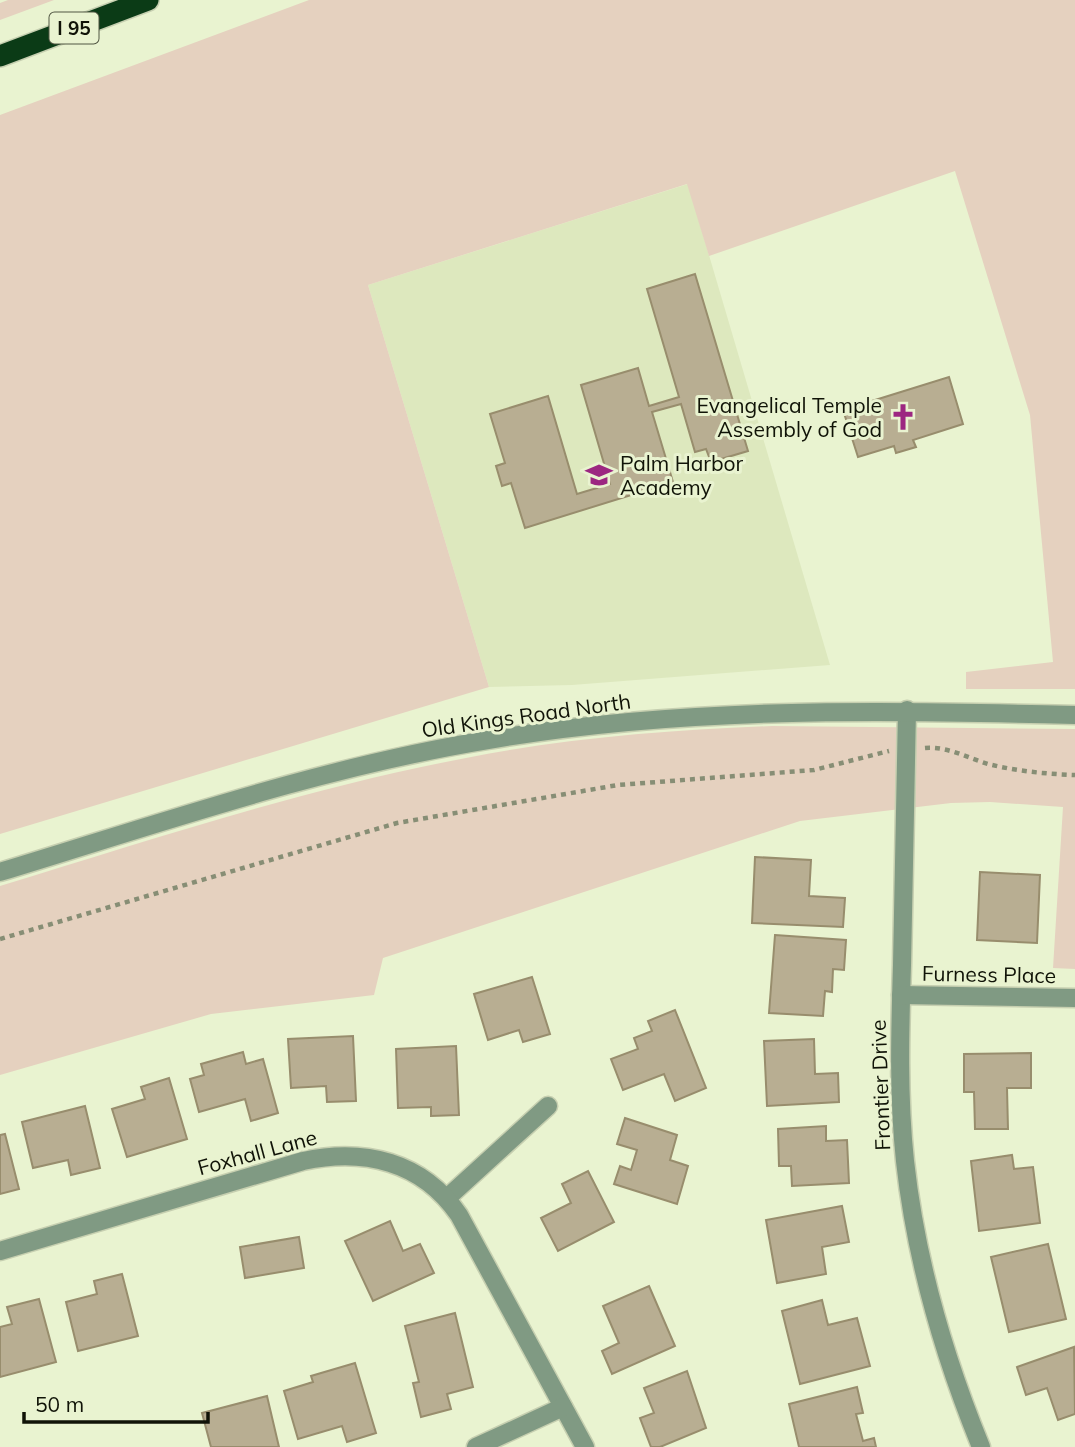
<svg xmlns="http://www.w3.org/2000/svg" width="1075" height="1447" viewBox="0 0 1075 1447" font-family="Mulish,sans-serif">
<style>
.built{fill:#dde8be}
.green{fill:#e5d1bf}
.building{fill:#b8ae92;stroke:#988d6d;stroke-width:2}
.lines{fill:none;stroke-linecap:round;stroke-linejoin:round}
.minor-casing{stroke:#c6cfb0;stroke-width:21}
.highway-casing{stroke:#c6cfb0;stroke-width:24}
.path{stroke:#878e75;stroke-width:4.5;stroke-dasharray:5 5;stroke-linecap:butt}
.minor{stroke:#809a83;stroke-width:18}
.highway{stroke:#0b3b16;stroke-width:21}
.labels{text-anchor:middle;dominant-baseline:central;stroke-width:6;stroke-linejoin:round;paint-order:stroke}
.shield{fill:#e9f3d0;stroke:#515643;stroke-width:2}
.shield-label{font-size:19px;font-weight:bold;fill:#101307}
.poi-label{font-size:21px;fill:#101307;stroke:#e9f3d0;text-anchor:end}
.street-label{font-size:21px;fill:#101307;stroke:#e9f3d0}
</style>
<rect width="100%" height="100%" fill="#e9f3d0"/>
<polygon class="built" points="688,184 830,665 572,685 489,687 368,285"/>
<g class="green">
<polygon points="8,0 54,0 0,20 0,3"/>
<polygon points="309,0 1075,0 1075,689 966,689 966,672 1053,662 1030,415 955,171 709,256 687,184 368,285 489,687 0,834 0,115"/>
<path d="M772 726 1075 729V969L1053 968 1063 807 990 802 951 803 800 821 383 958 374 995 211 1014 0 1075V886C154 839 307 788 466 758 567 738 669 730 772 726Z"/>
</g>
<g class="building">
<polygon points="695,274 748,451 711,462 706,449 695,452 681,404 652,412 673,482 525,528 511,483 502,486 496,466 505,463 490,414 548,396 577,494 610,484 581,385 638,368 649,406 679,397 647,289"/>
<polygon points="949,377 963,424 913,440 916,447 896,453 894,446 858,457 843,410"/>
<polygon points="755,857 811,860 809,896 845,898 843,927 752,923"/>
<polygon points="980,872 1040,875 1037,943 977,940"/>
<polygon points="775,935 846,940 844,970 833,969 832,992 825,991 823,1016 769,1013"/>
<polygon points="532,977 550,1034 523,1042 519,1030 488,1040 474,994"/>
<polygon points="675,1010 706,1088 675,1101 664,1074 623,1090 611,1059 638,1049 634,1038 652,1031 648,1021"/>
<polygon points="353,1036 356,1101 327,1102 326,1086 291,1088 288,1039"/>
<polygon points="814,1039 815,1074 838,1073 839,1102 767,1106 764,1041"/>
<polygon points="456,1046 459,1115 431,1116 431,1107 398,1108 396,1049"/>
<polygon points="243,1052 246,1064 263,1059 278,1113 251,1121 245,1099 199,1112 190,1079 204,1075 201,1064"/>
<polygon points="1031,1053 1031,1088 1007,1088 1008,1129 975,1129 974,1092 964,1092 964,1054"/>
<polygon points="169,1078 187,1139 127,1157 112,1109 145,1099 141,1087"/>
<polygon points="85,1106 100,1168 71,1175 68,1160 33,1168 22,1122"/>
<polygon points="625,1118 677,1135 670,1160 688,1166 677,1204 614,1184 620,1166 631,1170 637,1150 617,1144"/>
<polygon points="826,1126 826,1141 847,1140 849,1183 792,1186 791,1166 779,1166 778,1129"/>
<polygon points="5,1134 19,1189 0,1194 0,1135"/>
<polygon points="1012,1155 1014,1169 1033,1167 1040,1223 979,1231 971,1161"/>
<polygon points="588,1171 614,1222 558,1251 541,1218 571,1203 562,1184"/>
<polygon points="842,1206 849,1242 822,1247 826,1274 777,1283 766,1220"/>
<polygon points="390,1221 403,1251 420,1244 434,1273 373,1301 345,1241"/>
<polygon points="299,1237 304,1268 245,1278 240,1247"/>
<polygon points="1048,1244 1066,1319 1009,1332 991,1257"/>
<polygon points="122,1274 138,1336 78,1351 66,1302 97,1294 94,1281"/>
<polygon points="649,1286 675,1346 612,1374 602,1351 619,1343 603,1306"/>
<polygon points="39,1299 56,1362 0,1377 0,1327 12,1324 7,1307"/>
<polygon points="822,1300 828,1325 857,1318 870,1366 800,1384 782,1311"/>
<polygon points="455,1313 473,1387 447,1394 451,1409 421,1417 413,1383 419,1382 405,1326"/>
<polygon points="1074,1347 1075,1414 1058,1420 1047,1388 1026,1395 1017,1367"/>
<polygon points="355,1363 376,1433 347,1442 342,1426 298,1439 284,1391 313,1382 311,1376"/>
<polygon points="687,1371 706,1428 660,1447 651,1447 640,1418 654,1413 644,1388"/>
<polygon points="857,1387 863,1413 856,1414 863,1441 874,1438 876,1447 799,1447 789,1404"/>
<polygon points="267,1396 279,1447 211,1447 202,1413"/>
</g>
<g class="lines">
<defs>
<g id="minor">
<path d="M907 710C906 795 904 880 902 965 900 1030 898 1096 905 1161 916 1261 943 1354 981 1447"/>
<path d="M0 872C161 823 322 767 488 740 682 707 880 710 1075 715"/>
<polyline points="901,995 1075,998"/>
<polyline points="447,1198 548,1106"/>
<path d="M0 1251 303 1161C364 1148 422 1161 459 1215L585 1447"/>
<polyline points="476,1447 563,1407"/>
</g>
<polyline id="highway" points="0,56 148,0"/>
</defs>
<use href="#minor" class="minor-casing"/>
<use href="#highway" class="highway-casing"/>
<g class="path">
<path d="M925 748C947 746 968 758 988 764 1016 771 1046 774 1075 775"/>
<polyline points="0,939 397,823 618,785 814,770 889,751"/>
</g>
<use href="#minor" class="minor"/>
<use href="#highway" class="highway"/>
</g>
<defs>
<symbol id="church-bare" viewBox="-9 -9 18 18"><path d="M-1.2-6h2.4v3.5h3.3v2.4h-3.3V6h-2.4V-.1h-3.3v-2.4h3.3Z" fill="#9c2781" stroke="#e9f3d0" stroke-width="2.5" paint-order="stroke"/></symbol>
<symbol id="school-bare" viewBox="-9 -9 18 18"><path d="M0-5L7-2L0 1L-7-2ZM-4 1L0 2.5L4 1V4Q0 6-4 4Z" fill="#9c2781" stroke="#e9f3d0" stroke-width="2.5" paint-order="stroke"/></symbol>
</defs>
<g fill-rule="evenodd">
<use href="#church-bare" x="884" y="398" width="38" height="38"/>
<use href="#school-bare" x="580" y="456" width="38" height="38"/>
</g>
<g class="labels">
<rect class="shield" x="49.5" y="12.5" width="49" height="31" rx="5"/>
<g class="shield-label">
<text x="74" y="28">I 95</text>
</g>
<g class="poi-label">
<text x="882" y="405">Evangelical Temple<tspan x="882" dy="24">Assembly of God</tspan></text>
<text x="620" y="463" text-anchor="start">Palm Harbor<tspan x="620" dy="24">Academy</tspan></text>
</g>
<g class="street-label">
<text transform="translate(526 715) rotate(-8)">Old Kings Road North</text>
<text transform="translate(989 974) rotate(1)">Furness Place</text>
<text transform="translate(880 1085) rotate(-92)">Frontier Drive</text>
<text transform="translate(257 1152) rotate(-15)">Foxhall Lane</text>
</g>
</g>
<path d="M24 1412v10h184v-10" fill="none" stroke="#101307" stroke-width="3.5"/>
<text x="35" y="1412" font-size="21" fill="#101307" stroke="#e9f3d0" stroke-width="5" paint-order="stroke">50 m</text>
</svg>
